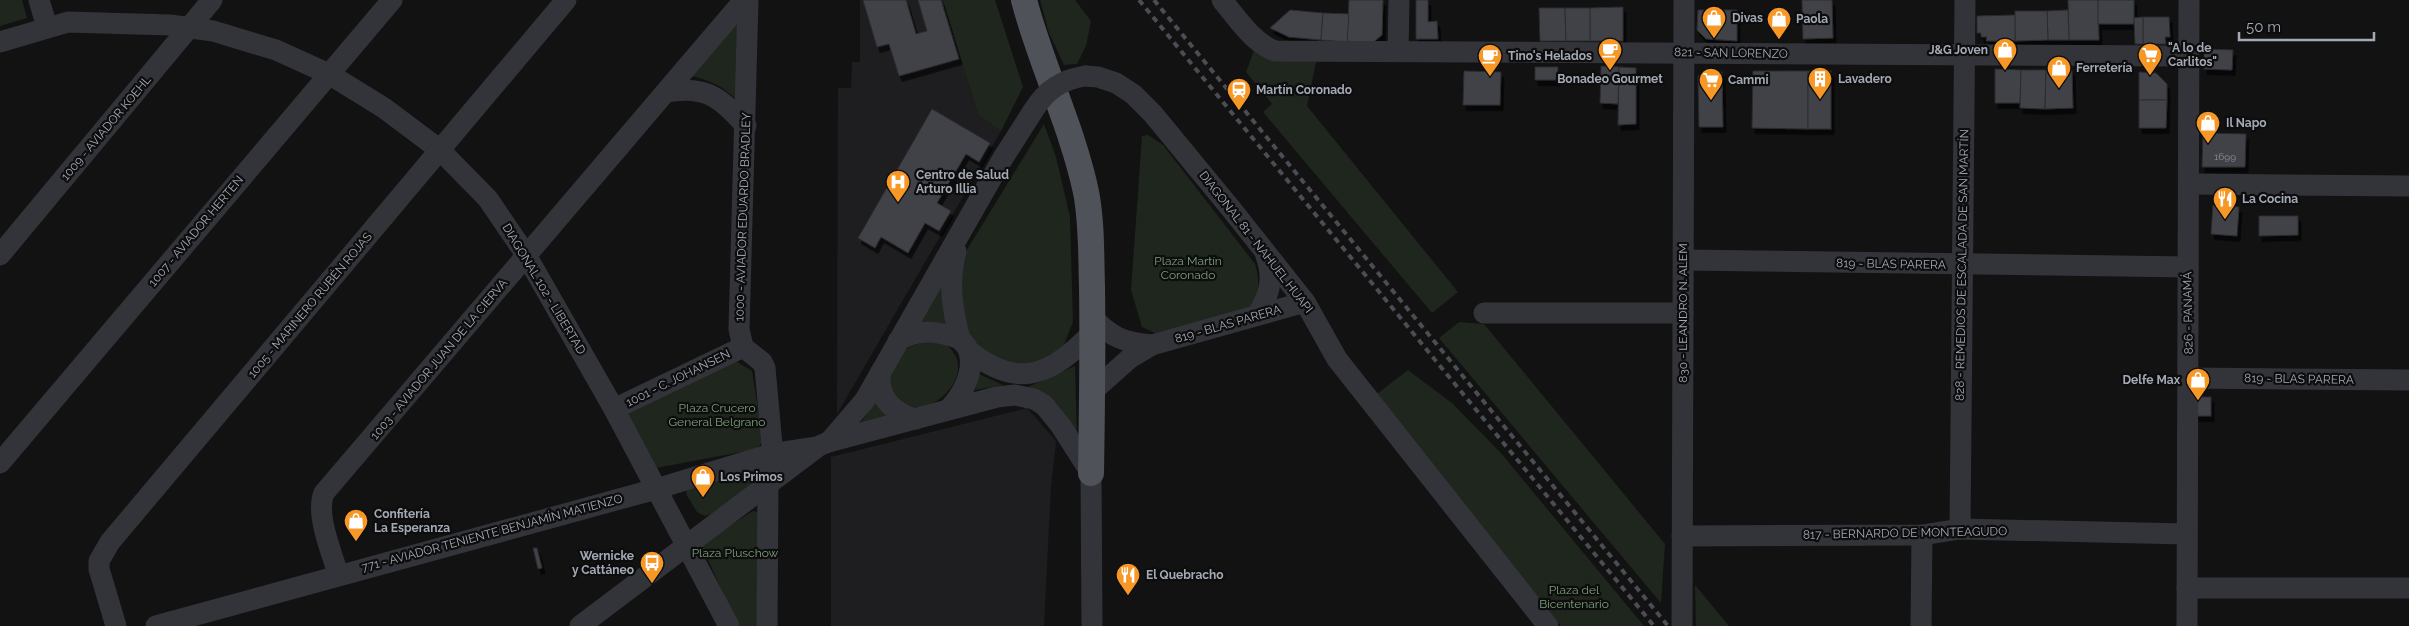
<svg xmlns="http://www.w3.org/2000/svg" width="2409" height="626" viewBox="0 0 2409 626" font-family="Raleway,sans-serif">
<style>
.built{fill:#1e1e20}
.green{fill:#1e261e}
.building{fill:#414247;stroke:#2c2c30;filter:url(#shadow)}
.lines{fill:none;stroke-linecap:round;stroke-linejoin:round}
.minor{stroke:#333439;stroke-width:21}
.major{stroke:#4f5258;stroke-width:26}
.rail{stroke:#4a4d52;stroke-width:4;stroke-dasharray:6 5;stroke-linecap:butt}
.minor-bridge{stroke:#333439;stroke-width:21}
.labels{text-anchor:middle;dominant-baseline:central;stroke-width:4.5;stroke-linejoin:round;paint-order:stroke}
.number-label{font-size:10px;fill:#8a909a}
.poi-label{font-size:12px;font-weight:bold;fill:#a3aab5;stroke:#0d0d0e;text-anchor:start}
.street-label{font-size:12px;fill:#a3aab5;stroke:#0d0d0e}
.park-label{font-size:12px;fill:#7ba079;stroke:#0d0d0e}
</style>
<defs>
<filter id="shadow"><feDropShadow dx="3" dy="5.5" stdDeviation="0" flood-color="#0009"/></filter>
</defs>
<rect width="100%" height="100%" fill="#121213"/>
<g class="built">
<polygon points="860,0 943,0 978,115 1001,131 837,414 838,88 851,88 852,62 860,62"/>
<polygon points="1027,408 1056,441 1051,486 1044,626 831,626 831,457"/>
</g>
<g class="green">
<polygon points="0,0 22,0 27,18 0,26"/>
<polygon points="943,0 995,0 1023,87 1001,131 978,115"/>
<polygon points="1040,0 1075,0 1091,21 1086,46 1077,64 1064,65 1049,33"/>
<path d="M741 14 737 100C722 86 710 80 691 76Z"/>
<polygon points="1256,45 1317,57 1307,106 1458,292 1432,313 1263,112 1272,104 1246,72"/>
<polygon points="1044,124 1056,157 1070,217 1073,322 1063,347 1029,367 1002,363 984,352 966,334 957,297 960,261"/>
<path d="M1148 135 1163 145 1255 264C1260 281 1261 298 1246 310 1240 316 1170 331 1157 334L1142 327 1131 290 1142 136Z"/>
<polygon points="941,281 948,325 917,323"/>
<polygon points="1459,322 1484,324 1665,544 1661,603 1439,338"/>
<path d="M928 342 947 345C952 350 957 356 958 364 961 386 931 414 909 406 898 403 893 396 887 386 890 361 901 345 928 342Z"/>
<polygon points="734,360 752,371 763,441 757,449 656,468 624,416"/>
<polygon points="1075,366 1077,439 1028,387"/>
<polygon points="1408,370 1452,403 1500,452 1644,626 1561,626 1373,397"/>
<polygon points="979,374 1003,385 975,390"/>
<polygon points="876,400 890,419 860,424"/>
<path d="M752 467C758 472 760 476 756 483L715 513 705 516 697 512 686 494 687 488Z"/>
<polygon points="753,511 759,512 762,626 738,626 701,544"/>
<polygon points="1695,585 1729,626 1696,626"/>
</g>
<g class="building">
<polygon points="863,0 906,0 916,34 927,31 918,0 941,0 959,59 899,76 889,44 877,47"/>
<polygon points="1349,0 1383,0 1382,35 1370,45 1347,42"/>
<polygon points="1416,0 1428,0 1428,22 1437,21 1438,39 1416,39"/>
<polygon points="1802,0 1832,0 1833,38 1803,39"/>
<polygon points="2068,0 2098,0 2099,40 2069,40"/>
<rect x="2098" y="0" width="36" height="24"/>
<polygon points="1623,7 1623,41 1590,41 1590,8"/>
<polygon points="1539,8 1565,8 1566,41 1540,41"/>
<polygon points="1565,8 1590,8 1590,41 1566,41"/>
<polygon points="1290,10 1323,13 1321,40 1289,37 1270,28"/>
<polygon points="1698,10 1737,10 1737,41 1706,39 1697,30"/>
<polygon points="2068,10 2069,40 2048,40 2047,11"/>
<polygon points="2015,11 2047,11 2048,40 2015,41"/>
<polygon points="1323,13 1349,14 1347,42 1321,40"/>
<polygon points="2015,15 2015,41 1986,41 1987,37 1981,37 1981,33 1977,33 1977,16"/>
<polygon points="2143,17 2169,17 2170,37 2165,37 2166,44 2143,44"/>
<polygon points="2143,17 2143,44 2135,44 2134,18"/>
<polygon points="2204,49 2233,50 2232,70 2204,69"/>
<polygon points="1601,66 1619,67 1618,104 1600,103"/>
<polygon points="1535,67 1558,67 1557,80 1535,80"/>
<polygon points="1619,67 1636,68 1636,124 1618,125"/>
<polygon points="1995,69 2021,70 2020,103 1995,103"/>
<polygon points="2021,70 2046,70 2045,109 2020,108"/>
<polygon points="2046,70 2072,70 2073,108 2045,109"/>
<polygon points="1464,71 1501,72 1500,105 1463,105"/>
<polygon points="1753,71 1808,71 1808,129 1752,128"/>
<rect x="1808" y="71" width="23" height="58"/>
<polygon points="1710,72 1722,72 1723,127 1699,127 1698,76"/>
<polygon points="2139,72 2156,73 2167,84 2167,100 2139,100"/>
<polygon points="2139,100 2167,100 2166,128 2139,128"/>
<polygon points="932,109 990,143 979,162 966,154 937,203 951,211 939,231 925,223 908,253 881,237 875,248 858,238"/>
<polygon points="2203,133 2246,134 2245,167 2202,167"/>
<polygon points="2213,205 2239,207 2237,236 2211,234"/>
<polygon points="2259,216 2298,216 2298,235 2259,236"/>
<rect x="2195" y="397" width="16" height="19"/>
<polygon points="533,548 537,548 542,568 538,569"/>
</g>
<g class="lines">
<g class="minor">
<polyline points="39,0 47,27"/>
<polyline points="748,0 739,329 743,347 762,362 765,368 772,445 768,484 767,626"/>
<path d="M1222 0C1237 18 1253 43 1275 51L2188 56"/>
<polyline points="0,42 68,22 170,25 213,31 276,50 329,74 384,108 440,150 488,199 526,255 614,409 729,626"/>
<polyline points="1398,51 1399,0"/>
<polyline points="1085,76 1098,77 1116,83 1133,94 1153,114 1232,210 1305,302 1337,359 1548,626"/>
<path d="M667 92C706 85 721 98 746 126"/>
<polyline points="2189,184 2409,186"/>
<path d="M956 251C948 281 952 309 960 339"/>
<polyline points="0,255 212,0"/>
<polyline points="1684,260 2188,267"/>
<polyline points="1484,313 1683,313"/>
<path d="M1257 315C1270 295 1274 278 1266 256"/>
<path d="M1092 317C1112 338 1123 342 1152 345"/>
<path d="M898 341C920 328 937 331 960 339 963 342 968 348 969 352 975 372 962 395 949 409"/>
<path d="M969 351C1020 391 1052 374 1092 333"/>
<path d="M880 373C878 398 892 413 916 419"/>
<polyline points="2189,378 2409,380"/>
<polyline points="1093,391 1130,358 1152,345 1305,302"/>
<polyline points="614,409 743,347"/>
<polyline points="829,442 865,400 1003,158 1033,111"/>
<polyline points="0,463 392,0"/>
<polyline points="1960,529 1965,0"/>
<polyline points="1682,536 1922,535 1960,529 2187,534"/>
<path d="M338 574C332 553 315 514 324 493L744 0"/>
<polyline points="2187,588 2409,588"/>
<polyline points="116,626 99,569 99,561 110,542 566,0"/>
<polyline points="156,626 656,489 771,454 817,447 828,442 997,397 1015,395 1034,399 1044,405 1061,426 1091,473 1092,626"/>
<polyline points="580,626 816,448"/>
<polyline points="1682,626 1684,0"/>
<polyline points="1921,626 1922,535"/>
<polyline points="2187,626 2189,0"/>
</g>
<path class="major" d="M1024 0C1041 65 1072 126 1086 192 1092 223 1091 255 1092 287 1093 349 1092 411 1091 473"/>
<g class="rail">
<polyline points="1139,0 1654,626"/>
<polyline points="1154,0 1668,626"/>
</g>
<path class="minor-bridge" d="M1033 111C1046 90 1061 80 1085 76"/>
</g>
<defs>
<symbol id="shop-pin" viewBox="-11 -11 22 30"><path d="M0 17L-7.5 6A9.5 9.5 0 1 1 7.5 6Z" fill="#f79826" stroke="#0d0d0e"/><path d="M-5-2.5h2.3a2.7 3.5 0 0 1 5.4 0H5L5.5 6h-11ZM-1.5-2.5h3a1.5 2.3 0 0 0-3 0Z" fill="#fff"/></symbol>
<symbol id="cafe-pin" viewBox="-11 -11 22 30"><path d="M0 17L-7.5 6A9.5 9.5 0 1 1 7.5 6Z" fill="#f79826" stroke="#0d0d0e"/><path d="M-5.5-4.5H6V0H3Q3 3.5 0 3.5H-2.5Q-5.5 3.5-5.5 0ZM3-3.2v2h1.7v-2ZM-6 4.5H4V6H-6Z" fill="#fff"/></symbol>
<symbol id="supermarket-pin" viewBox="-11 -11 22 30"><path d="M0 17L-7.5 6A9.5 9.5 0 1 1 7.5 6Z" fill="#f79826" stroke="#0d0d0e"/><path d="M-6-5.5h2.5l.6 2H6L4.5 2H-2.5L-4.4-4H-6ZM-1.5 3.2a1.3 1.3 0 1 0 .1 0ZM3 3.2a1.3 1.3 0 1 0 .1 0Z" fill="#fff"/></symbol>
<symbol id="building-pin" viewBox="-11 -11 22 30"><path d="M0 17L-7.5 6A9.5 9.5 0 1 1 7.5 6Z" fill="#f79826" stroke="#0d0d0e"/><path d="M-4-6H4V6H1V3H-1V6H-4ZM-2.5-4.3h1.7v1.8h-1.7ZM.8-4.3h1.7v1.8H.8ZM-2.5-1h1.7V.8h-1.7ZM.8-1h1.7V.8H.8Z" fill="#fff"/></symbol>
<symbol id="station-pin" viewBox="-11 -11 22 30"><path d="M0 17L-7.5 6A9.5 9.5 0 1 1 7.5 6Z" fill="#f79826" stroke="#0d0d0e"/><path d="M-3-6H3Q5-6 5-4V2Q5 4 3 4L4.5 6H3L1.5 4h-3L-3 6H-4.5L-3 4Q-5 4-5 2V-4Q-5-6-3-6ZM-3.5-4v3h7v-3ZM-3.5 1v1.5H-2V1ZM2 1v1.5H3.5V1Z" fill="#fff"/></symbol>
<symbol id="hospital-pin" viewBox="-11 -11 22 30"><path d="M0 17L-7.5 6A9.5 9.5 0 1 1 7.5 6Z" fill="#f79826" stroke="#0d0d0e"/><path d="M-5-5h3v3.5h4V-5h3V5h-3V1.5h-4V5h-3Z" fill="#fff"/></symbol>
<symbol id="restaurant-pin" viewBox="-11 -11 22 30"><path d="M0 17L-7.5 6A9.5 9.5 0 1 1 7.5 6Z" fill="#f79826" stroke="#0d0d0e"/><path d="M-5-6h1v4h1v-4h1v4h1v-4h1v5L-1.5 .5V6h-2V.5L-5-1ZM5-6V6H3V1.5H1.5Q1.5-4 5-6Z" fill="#fff"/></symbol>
<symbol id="bus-pin" viewBox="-11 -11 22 30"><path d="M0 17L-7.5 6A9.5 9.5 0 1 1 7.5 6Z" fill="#f79826" stroke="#0d0d0e"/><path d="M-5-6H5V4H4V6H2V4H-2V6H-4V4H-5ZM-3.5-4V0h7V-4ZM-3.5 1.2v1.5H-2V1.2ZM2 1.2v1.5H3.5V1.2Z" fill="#fff"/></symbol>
</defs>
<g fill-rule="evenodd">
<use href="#shop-pin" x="1700" y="4" width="28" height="38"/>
<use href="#shop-pin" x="1765" y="5" width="28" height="38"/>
<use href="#cafe-pin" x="1596" y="36" width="28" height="38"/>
<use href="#shop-pin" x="1991" y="36" width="28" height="38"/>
<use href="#supermarket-pin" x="2136" y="41" width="28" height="38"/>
<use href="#cafe-pin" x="1476" y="42" width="28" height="38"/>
<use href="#shop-pin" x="2045" y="54" width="28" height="38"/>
<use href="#building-pin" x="1806" y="65" width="28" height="38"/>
<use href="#supermarket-pin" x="1697" y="66" width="28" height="38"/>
<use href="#station-pin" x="1225" y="76" width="28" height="38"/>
<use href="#shop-pin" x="2194" y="109" width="28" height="38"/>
<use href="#hospital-pin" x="884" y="168" width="28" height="38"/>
<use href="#restaurant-pin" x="2211" y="185" width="28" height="38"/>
<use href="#shop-pin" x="2184" y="366" width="28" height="38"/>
<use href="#shop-pin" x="689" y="463" width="28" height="38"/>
<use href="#shop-pin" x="342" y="507" width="28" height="38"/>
<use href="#bus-pin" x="638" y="549" width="28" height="38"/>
<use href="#restaurant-pin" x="1114" y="561" width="28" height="38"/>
</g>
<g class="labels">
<g class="number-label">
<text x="2225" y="156">1699</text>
</g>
<g class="poi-label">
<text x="1732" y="18">Divas</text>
<text x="1796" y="19">Paola</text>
<text x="2168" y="48">"A lo de<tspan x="2168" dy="14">Carlitos"</tspan></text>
<text x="1988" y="50" text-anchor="end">J&amp;G Joven</text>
<text x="1508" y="56">Tino's Helados</text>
<text x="2076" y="68">Ferretería</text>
<text x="1610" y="79" text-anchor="middle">Bonadeo Gourmet</text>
<text x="1838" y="79">Lavadero</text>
<text x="1728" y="80">Cammi</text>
<text x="1256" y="90">Martín Coronado</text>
<text x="2226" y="123">Il Napo</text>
<text x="916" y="175">Centro de Salud<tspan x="916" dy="14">Arturo Illia</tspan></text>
<text x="2242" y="199">La Cocina</text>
<text x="2180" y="380" text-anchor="end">Delfe Max</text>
<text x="720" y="477">Los Primos</text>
<text x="374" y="514">Confitería<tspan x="374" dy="14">La Esperanza</tspan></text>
<text x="634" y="556" text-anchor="end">Wernicke<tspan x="634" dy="14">y Cattáneo</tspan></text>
<text x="1146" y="575">El Quebracho</text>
</g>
<g class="street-label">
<text transform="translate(1731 53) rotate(1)">821 - SAN LORENZO</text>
<text transform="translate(106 128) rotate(-50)">1009 - AVIADOR KOEHL</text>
<text transform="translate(743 217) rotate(-88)">1000 - AVIADOR EDUARDO BRADLEY</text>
<text transform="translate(196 231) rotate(-50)">1007 - AVIADOR HERTEN</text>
<text transform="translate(1256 242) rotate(52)">DIAGONAL 81 - NAHUEL HUAPI</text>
<text transform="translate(1891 264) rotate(1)">819 - BLAS PARERA</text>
<text transform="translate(1962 265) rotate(-89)">828 - REMEDIOS DE ESCALADA DE SAN MARTÍN</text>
<text transform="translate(544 289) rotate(59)">DIAGONAL 102 - LIBERTAD</text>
<text transform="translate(310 305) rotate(-50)">1005 - MARINERO RUBÉN ROJAS</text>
<text transform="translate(1683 313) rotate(-90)">830 - LEANDRO N. ALEM</text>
<text transform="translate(2188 313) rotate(-91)">826 - PANAMÁ</text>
<text transform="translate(1228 324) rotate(-16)">819 - BLAS PARERA</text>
<text transform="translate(439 359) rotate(-50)">1003 - AVIADOR JUAN DE LA CIERVA</text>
<text transform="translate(678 378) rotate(-26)">1001 - C. JOHANSEN</text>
<text transform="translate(2299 379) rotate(1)">819 - BLAS PARERA</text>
<text transform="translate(492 533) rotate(-15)">771 - AVIADOR TENIENTE BENJAMÍN MATIENZO</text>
<text transform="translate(1905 533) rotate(-1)">817 - BERNARDO DE MONTEAGUDO</text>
</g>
<g class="park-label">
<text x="1188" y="261">Plaza Martín<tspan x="1188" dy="14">Coronado</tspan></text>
<text x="717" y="408">Plaza Crucero<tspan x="717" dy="14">General Belgrano</tspan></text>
<text x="735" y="553">Plaza Pluschow</text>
<text x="1574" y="590">Plaza del<tspan x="1574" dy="14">Bicentenario</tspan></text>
</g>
</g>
<path d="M2239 32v8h135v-8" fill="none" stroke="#a3aab5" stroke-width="2.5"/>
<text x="2246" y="32" font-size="15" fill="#a3aab5" stroke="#0d0d0e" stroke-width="4" paint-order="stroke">50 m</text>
</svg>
